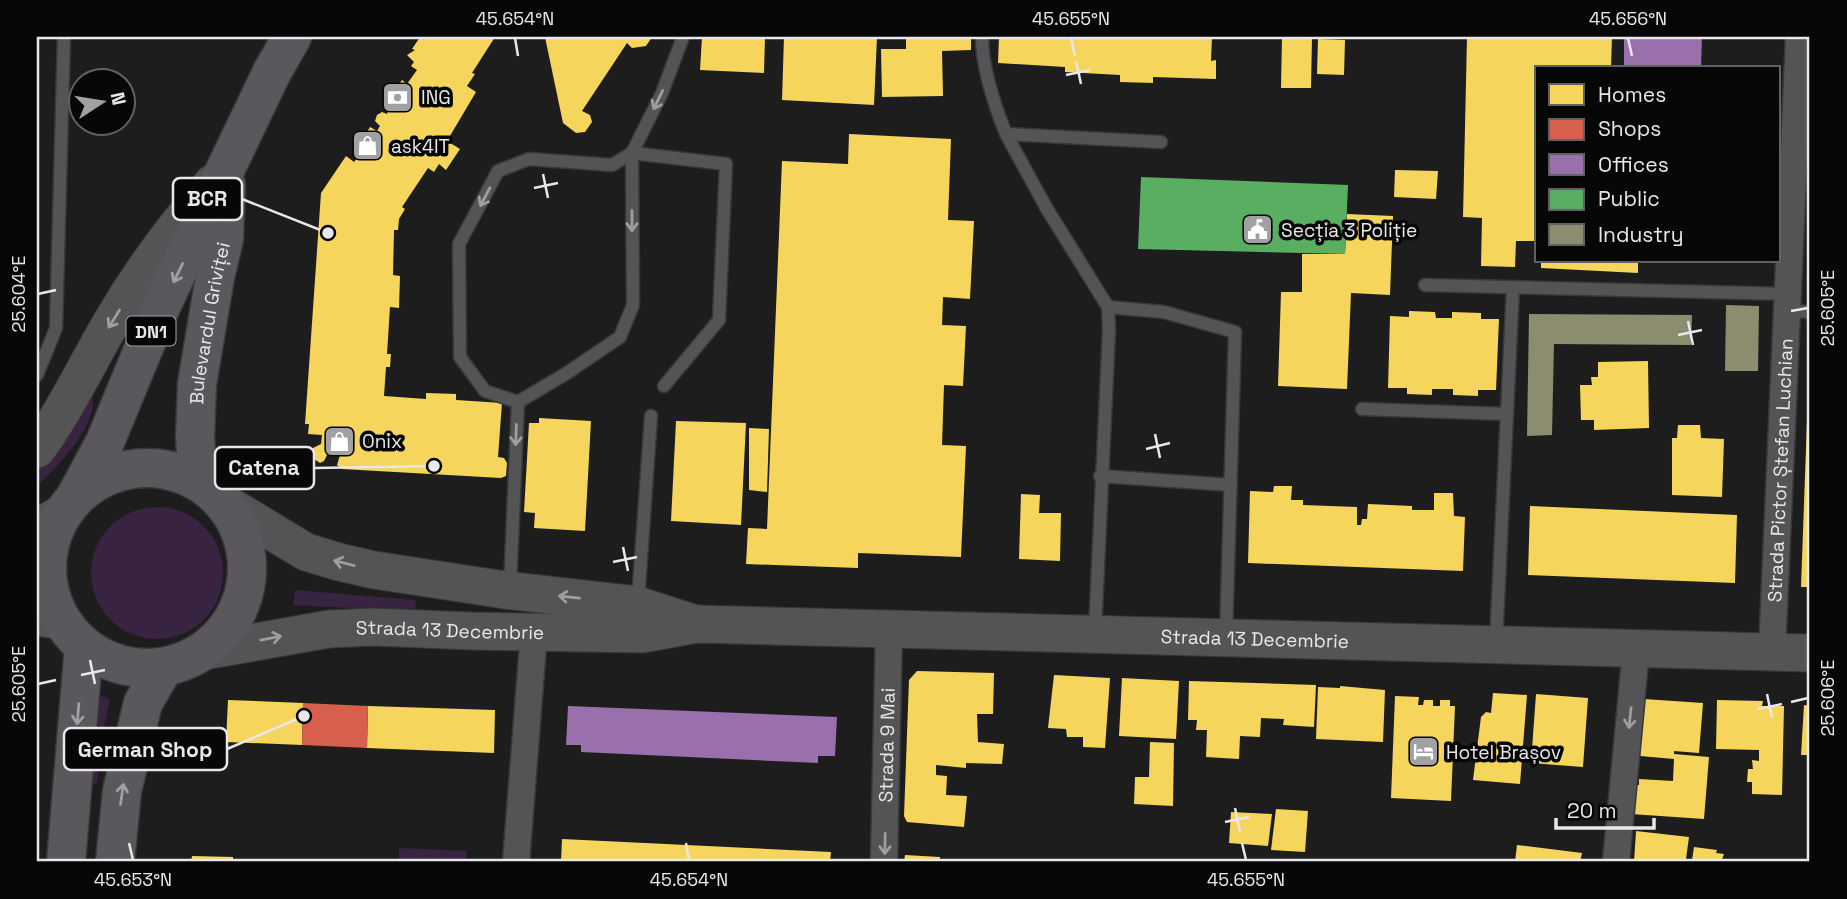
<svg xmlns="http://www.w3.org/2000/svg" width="1847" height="899" viewBox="0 0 1847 899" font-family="'Space Grotesk',sans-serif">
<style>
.green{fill:#382341}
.homes{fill:#f6d55c}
.shops{fill:#d6604d}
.offices{fill:#9970ab}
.public{fill:#5aae61}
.industry{fill:#8c8c6e}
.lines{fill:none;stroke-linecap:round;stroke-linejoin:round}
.lane-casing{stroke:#393839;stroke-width:15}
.street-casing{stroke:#393839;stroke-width:29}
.secondary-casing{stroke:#393839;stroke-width:39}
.primary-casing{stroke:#393839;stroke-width:41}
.lane{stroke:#545355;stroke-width:12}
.street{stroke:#545355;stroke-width:26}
.secondary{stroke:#545355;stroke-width:37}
.primary{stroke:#5a575d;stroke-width:38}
.oneway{stroke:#9e9d9f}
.oneway2{stroke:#a19fa3}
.ticks{fill:none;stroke:#e8e7e9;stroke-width:2.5}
.labels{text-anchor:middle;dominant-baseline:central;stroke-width:7;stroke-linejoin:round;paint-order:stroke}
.shield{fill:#070708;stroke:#a4a4a6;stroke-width:2}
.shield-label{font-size:18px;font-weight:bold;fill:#e8e7e9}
.poi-label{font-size:19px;fill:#e8e7e9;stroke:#070708;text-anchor:start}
.street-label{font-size:19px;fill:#e8e7e9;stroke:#070708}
.leader{fill:none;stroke:#e8e7e9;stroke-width:2.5}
.callout-dot{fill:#e8e7e9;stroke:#070708;stroke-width:2.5}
.callout{fill:#070708;stroke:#e8e7e9;stroke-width:2.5}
.callout-label{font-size:21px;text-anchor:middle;font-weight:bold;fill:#e8e7e9}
.neatline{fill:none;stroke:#e8e7e9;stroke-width:2.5}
.ticks-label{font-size:18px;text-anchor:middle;fill:#e8e7e9}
</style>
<rect width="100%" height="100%" fill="#1e1d1e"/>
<g class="green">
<path d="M92 397C99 426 55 468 37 487V469L81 405Z"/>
<circle cx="157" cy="573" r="66"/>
<polygon points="295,590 416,600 415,611 293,605"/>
<polygon points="96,694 110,699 102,736 97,783 90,787"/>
<polygon points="399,848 467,851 466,862 399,862"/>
</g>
<g class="homes">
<polygon points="420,37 495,37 472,73 475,74 467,86 476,92 447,141 460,149 446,170 439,164 434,172 428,168 402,207 405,209 399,219 398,230 394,230 393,275 400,276 399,308 390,307 387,354 391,354 390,367 386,367 384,396 426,399 426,393 456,394 456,400 502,403 498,457 504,458 507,463 506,476 501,478 342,469 337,465 340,455 328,453 324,461 320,463 311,457 313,448 321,444 322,435 308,434 309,424 305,424 321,193 346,156 354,162 359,156 355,153 370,127 377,131 380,126 375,121 377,115 382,112 387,114 389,109 384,105 402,80 407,84 417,70 411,66 414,62 407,55 415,50 412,49"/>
<polygon points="545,37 652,37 646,46 632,48 627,43 582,111 590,115 592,122 585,132 576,133 563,123"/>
<polygon points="702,37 765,37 764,73 700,70"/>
<polygon points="784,37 877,37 874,105 782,100"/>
<polygon points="906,37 971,37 971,50 942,51 943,96 882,97 881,49 906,49"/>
<polygon points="999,37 1212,37 1211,61 1216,60 1216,79 1153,77 1153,83 1120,82 1120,75 1065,72 1065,67 998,63"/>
<polygon points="1282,37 1312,37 1311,88 1281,88"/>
<polygon points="1467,37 1612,37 1611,68 1537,68 1537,241 1516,241 1515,267 1481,266 1482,218 1463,217"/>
<polygon points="1318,39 1345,40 1344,75 1317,74"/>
<polygon points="849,134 951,139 948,220 974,221 970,299 943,297 942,325 966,326 963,386 944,385 942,445 966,446 961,557 858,553 858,568 746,564 748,528 767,529 782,161 848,164"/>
<polygon points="1395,170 1438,171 1436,199 1394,197"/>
<polygon points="1347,214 1393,216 1390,295 1351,293 1347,389 1278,386 1281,292 1302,292 1302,254 1345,254"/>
<polygon points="1541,261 1638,261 1638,273 1541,268"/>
<polygon points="1409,311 1435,312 1436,318 1452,318 1452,312 1481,313 1481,319 1499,319 1496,390 1478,390 1478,396 1453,395 1453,389 1432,389 1432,395 1407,394 1407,388 1388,388 1390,316 1409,317"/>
<polygon points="1648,361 1649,428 1594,430 1594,420 1581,420 1580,385 1592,385 1591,377 1598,377 1598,362"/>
<polygon points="1808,393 1810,393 1810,587 1801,587"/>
<polygon points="539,418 591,421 585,531 534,528 535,513 524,512 529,423 539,423"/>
<polygon points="676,421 746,423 741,525 671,521"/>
<polygon points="1678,425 1700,425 1701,438 1724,439 1722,497 1672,495 1672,438 1677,438"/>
<polygon points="749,428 769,429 767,492 749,490"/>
<polygon points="1274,486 1292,486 1291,500 1303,500 1303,505 1357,507 1357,525 1361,525 1362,519 1367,519 1368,504 1412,506 1412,510 1434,510 1434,493 1453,493 1454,516 1465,517 1463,571 1248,563 1250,491 1273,492"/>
<polygon points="1021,494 1040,495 1039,513 1061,513 1060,561 1019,559"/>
<polygon points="1530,506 1737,515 1735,583 1528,575"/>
<polygon points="917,671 994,673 993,714 977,714 978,742 1004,744 1002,764 966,763 966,768 936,765 936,775 947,776 946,795 967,796 964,827 907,822 904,816 909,680"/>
<polygon points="1054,675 1110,678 1105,748 1083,747 1083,737 1067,737 1066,729 1048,728"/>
<polygon points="1122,678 1179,681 1176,739 1119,736"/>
<polygon points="1189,681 1316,685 1314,727 1283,725 1284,719 1261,718 1260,737 1240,736 1239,759 1206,757 1207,730 1196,730 1197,720 1188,720"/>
<polygon points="1340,686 1385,690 1383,742 1316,739 1318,687 1340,688"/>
<polygon points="1493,693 1527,695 1520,784 1473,780 1481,717 1486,712 1491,713"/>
<polygon points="1536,694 1588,698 1583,767 1531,763"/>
<polygon points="1395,696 1419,697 1418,705 1423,705 1424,700 1433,700 1433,706 1440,706 1440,700 1450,700 1450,706 1455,706 1451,801 1391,798"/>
<polygon points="1644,699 1703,703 1699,753 1674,751 1674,754 1709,757 1704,819 1631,814 1633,785 1639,785 1639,779 1673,781 1674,759 1640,756"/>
<polygon points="228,700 303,703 302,745 226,742"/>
<polygon points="1717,700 1763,701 1762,706 1784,706 1782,795 1752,794 1752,782 1747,782 1748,769 1753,769 1752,760 1759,761 1759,750 1716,749"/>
<polygon points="1804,705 1810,706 1810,755 1801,755"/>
<polygon points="368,706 495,710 494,753 367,748"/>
<polygon points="1150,742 1174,743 1173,806 1134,804 1135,777 1149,777"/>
<polygon points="1276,809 1308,811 1305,852 1271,850"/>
<polygon points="1231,812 1272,814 1268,846 1229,843"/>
<polygon points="1636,831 1689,837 1686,859 1692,860 1694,847 1717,850 1716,853 1724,854 1721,862 1634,862"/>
<polygon points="562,839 831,852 830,862 561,862"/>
<polygon points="1517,845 1582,853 1580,862 1515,862"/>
<polygon points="905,855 940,857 940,862 904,862"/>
<polygon points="192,856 233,857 233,862 191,862"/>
</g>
<polygon class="shops" points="303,703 368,706 367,748 302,745"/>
<g class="offices">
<polygon points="1624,37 1702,37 1701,68 1624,68"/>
<polygon points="568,706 837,717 835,756 818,756 818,763 581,752 581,745 566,745"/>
</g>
<polygon class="public" points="1141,177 1348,185 1345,254 1138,249"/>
<g class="industry">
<polygon points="1726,305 1759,306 1758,371 1725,371"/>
<polygon points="1529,314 1692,315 1691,345 1554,344 1552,435 1527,436"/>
</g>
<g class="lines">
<defs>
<g id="lane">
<path d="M982 37C982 69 994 104 1006 134L1161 142"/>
<polyline points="1006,134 1047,209 1108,307 1109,330 1095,631"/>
<polyline points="1425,285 1787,294"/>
<polyline points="1108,307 1164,312 1235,332 1226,636"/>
<polyline points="1787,311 1810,312"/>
<polyline points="37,375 56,328 64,37"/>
<polyline points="518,402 567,373 620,337 633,305 632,153 726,164 719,320 664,386"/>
<polyline points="1362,409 1507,414"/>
<polyline points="1100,476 1231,485"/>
<polyline points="510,587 518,402 485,391 460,357 459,244 498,171 529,159 612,165 632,153 662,93 683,37"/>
<polyline points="638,601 651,416"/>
<polyline points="1496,643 1513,287"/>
</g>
<g id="street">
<path id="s1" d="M1772 652 1799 37"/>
<polyline points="516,862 534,632"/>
<path id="s2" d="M884 862 889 628"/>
<polyline points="1616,862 1636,650"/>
</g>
<g id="secondary">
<path d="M37 449C66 409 86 366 111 323 140 273 175 226 213 183"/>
<polyline points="223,502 306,552 339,562 374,570 505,590 637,605 693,623"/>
<polyline points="37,528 63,513"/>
<polyline points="37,617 62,621"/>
<path id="s3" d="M204 651 329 629 373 627 472 631 642 634 697 624 1810 653"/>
</g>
<g id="primary">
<circle cx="147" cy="568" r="100"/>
<path id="s4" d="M198 481 195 437 197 384 215 277 224 239 226 185"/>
<polyline points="76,496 105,442 159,311 227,166 272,72 292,37"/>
<polyline points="66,862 84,646"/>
<polyline points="115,862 122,791 143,703 164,667"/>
</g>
</defs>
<use href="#lane" class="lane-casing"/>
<use href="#street" class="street-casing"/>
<use href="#secondary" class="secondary-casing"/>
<use href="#primary" class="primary-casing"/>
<use href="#lane" class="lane"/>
<use href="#street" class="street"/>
<use href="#secondary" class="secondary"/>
<use href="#primary" class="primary"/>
</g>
<defs><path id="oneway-shaft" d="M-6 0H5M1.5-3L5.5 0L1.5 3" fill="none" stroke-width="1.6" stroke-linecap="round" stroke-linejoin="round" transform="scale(1.75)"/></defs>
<g class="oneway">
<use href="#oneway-shaft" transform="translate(658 100) rotate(116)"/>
<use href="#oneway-shaft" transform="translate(485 197) rotate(118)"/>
<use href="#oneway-shaft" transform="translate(632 221) rotate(90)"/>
<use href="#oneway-shaft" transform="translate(114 319) rotate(122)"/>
<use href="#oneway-shaft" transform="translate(516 435) rotate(92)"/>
<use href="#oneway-shaft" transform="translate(344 563) rotate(-166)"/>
<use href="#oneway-shaft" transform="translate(569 597) rotate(-174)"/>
<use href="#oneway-shaft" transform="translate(271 638) rotate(-11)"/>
<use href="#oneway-shaft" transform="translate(1630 718) rotate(96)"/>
<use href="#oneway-shaft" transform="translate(885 844) rotate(91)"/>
</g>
<g class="oneway2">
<use href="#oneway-shaft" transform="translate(178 273) rotate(116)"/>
<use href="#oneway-shaft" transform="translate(78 714) rotate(95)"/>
<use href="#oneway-shaft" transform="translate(122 794) rotate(-82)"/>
</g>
<path class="ticks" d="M515 38 518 56M1071 38 1075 56M1628 38 1632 56M1076 61 1081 84M1066 75 1090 70M543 174 548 198M534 188 558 183M38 294 56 290M1791 311 1808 308M1688 321 1693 345M1678 335 1702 330M1155 434 1160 458M1146 449 1170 443M623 547 628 571M613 562 637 557M90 660 95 684M81 675 105 670M38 684 56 680M1767 694 1772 718M1791 702 1808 698M1758 709 1782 704M1235 808 1240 832M1225 822 1249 817M129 843 133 860M686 843 689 860M1242 843 1246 860"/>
<defs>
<symbol id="bank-square" viewBox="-11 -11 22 22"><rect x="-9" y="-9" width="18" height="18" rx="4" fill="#a1a0a2" stroke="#070708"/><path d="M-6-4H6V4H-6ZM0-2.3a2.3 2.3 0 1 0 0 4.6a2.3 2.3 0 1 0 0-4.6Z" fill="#fff"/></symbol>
<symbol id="shop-square" viewBox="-11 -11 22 22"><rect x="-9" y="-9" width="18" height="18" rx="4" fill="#a1a0a2" stroke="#070708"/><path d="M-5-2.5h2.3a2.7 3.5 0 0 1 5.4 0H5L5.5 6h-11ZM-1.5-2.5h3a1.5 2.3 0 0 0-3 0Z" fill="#fff"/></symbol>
<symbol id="civic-square" viewBox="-11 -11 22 22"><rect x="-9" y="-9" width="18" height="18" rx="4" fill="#a1a0a2" stroke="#070708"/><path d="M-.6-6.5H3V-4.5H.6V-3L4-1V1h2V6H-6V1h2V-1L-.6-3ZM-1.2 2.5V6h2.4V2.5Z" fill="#fff"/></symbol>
<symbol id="hotel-square" viewBox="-11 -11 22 22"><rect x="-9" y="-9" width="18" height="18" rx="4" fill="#a1a0a2" stroke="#070708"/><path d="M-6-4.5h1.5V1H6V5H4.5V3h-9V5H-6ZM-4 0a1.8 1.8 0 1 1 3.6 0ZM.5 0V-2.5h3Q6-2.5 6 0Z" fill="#fff"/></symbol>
</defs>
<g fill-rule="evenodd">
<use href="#bank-square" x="380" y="80" width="35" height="35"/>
<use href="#shop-square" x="350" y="128" width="35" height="35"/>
<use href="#civic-square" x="1240" y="212" width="35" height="35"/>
<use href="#shop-square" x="322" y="424" width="35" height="35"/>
<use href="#hotel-square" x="1406" y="734" width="35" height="35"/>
</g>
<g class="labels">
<rect class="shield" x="126.5" y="316.5" width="49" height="29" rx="5"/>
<g class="shield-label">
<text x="151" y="331">DN1</text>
</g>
<g class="poi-label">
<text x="421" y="97">ING</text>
<text x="391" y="146">ask4IT</text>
<text x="1281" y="230">Secția 3 Poliție</text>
<text x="362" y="441">Onix</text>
<text x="1446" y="752">Hotel Brașov</text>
</g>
<g class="street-label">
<text stroke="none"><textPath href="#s4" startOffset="159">Bulevardul Griviței</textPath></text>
<text stroke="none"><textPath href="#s1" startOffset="182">Strada Pictor Ștefan Luchian</textPath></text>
<text stroke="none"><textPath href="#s3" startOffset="248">Strada 13 Decembrie</textPath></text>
<text stroke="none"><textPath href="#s3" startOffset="1054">Strada 13 Decembrie</textPath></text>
<text stroke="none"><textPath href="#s2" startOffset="117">Strada 9 Mai</textPath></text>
</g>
</g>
<path class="leader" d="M328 233L242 199M434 466L314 468M304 716L227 749"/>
<g class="callout-dot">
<circle cx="328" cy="233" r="7"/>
<circle cx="434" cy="466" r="7"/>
<circle cx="304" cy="716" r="7"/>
</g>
<g class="callout">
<rect x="173" y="178" width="69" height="42" rx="7"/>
<rect x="215" y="447" width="99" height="42" rx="7"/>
<rect x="64" y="728" width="163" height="42" rx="7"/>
</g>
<g class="callout-label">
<text x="207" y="206">BCR</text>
<text x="264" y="475">Catena</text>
<text x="145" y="757">German Shop</text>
</g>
<rect width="1847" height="899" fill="none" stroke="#070708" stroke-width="77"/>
<rect x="1535" y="66" width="245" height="196" fill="#070708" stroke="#616162" stroke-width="2"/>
<rect x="1549" y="84" width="35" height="21" fill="#f6d55c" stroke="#616162" stroke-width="2"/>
<text x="1598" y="102" font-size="21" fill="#e8e7e9">Homes</text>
<rect x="1549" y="119" width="35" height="21" fill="#d6604d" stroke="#616162" stroke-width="2"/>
<text x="1598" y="136" font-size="21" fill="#e8e7e9">Shops</text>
<rect x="1549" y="154" width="35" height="21" fill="#9970ab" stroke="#616162" stroke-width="2"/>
<text x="1598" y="172" font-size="21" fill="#e8e7e9">Offices</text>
<rect x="1549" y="189" width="35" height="21" fill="#5aae61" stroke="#616162" stroke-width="2"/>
<text x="1598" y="206" font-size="21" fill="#e8e7e9">Public</text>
<rect x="1549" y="224" width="35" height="21" fill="#8c8c6e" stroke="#616162" stroke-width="2"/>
<text x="1598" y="242" font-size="21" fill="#e8e7e9">Industry</text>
<g transform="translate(102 102) rotate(78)"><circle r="33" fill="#070708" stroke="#616162" stroke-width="2"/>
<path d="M0-5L12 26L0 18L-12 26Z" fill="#a1a0a2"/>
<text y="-10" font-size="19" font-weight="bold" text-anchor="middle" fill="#e8e7e9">N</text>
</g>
<path d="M1556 818v10h98v-10" fill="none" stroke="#e8e7e9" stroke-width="3.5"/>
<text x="1567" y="818" font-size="21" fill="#e8e7e9" stroke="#070708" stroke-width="5" paint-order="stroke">20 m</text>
<rect x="38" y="38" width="1770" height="822" class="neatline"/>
<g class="ticks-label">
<text x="515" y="25">45.654°N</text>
<text x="1071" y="25">45.655°N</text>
<text x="1628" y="25">45.656°N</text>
<text transform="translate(19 294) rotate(-90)" y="6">25.604°E</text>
<text transform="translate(1828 308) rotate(-90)" y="6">25.605°E</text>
<text transform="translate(19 684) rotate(-90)" y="6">25.605°E</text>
<text transform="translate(1828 698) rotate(-90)" y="6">25.606°E</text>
<text x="133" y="886">45.653°N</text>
<text x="689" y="886">45.654°N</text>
<text x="1246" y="886">45.655°N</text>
</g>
</svg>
